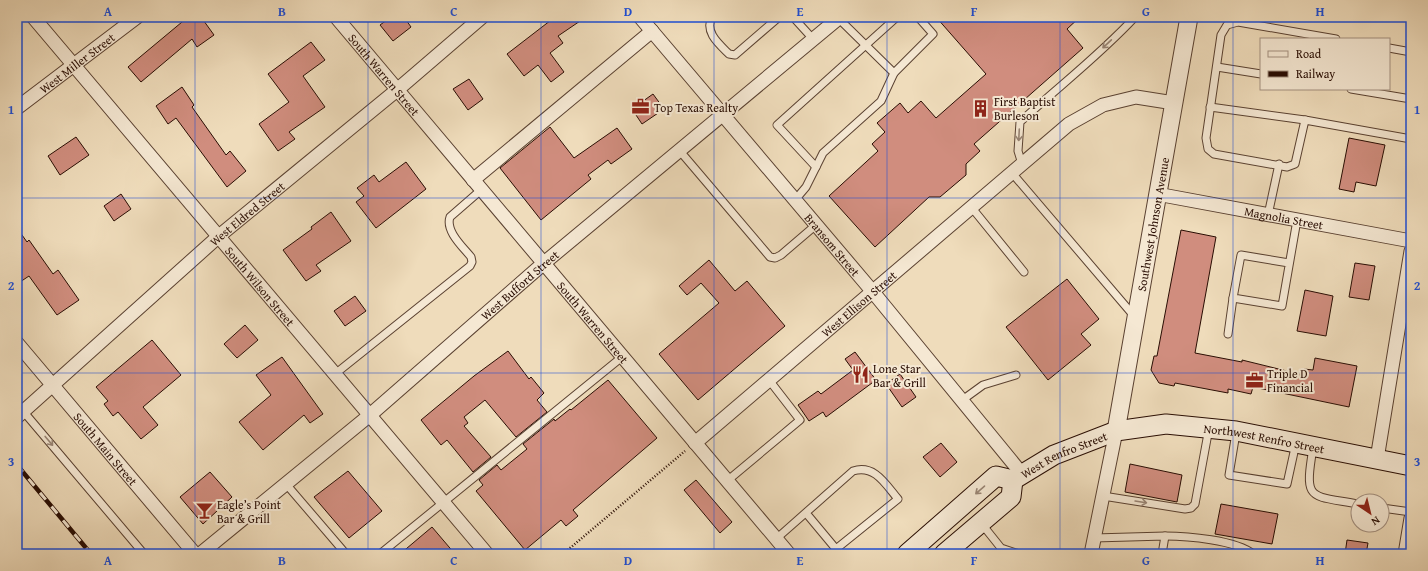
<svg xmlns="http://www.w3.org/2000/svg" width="1428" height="571" viewBox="0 0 1428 571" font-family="'Gentium Book Plus',serif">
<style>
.building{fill:#d08d7e;stroke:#290d03}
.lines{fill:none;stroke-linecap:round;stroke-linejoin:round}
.service-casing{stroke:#5a4131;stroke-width:9}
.minor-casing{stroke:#5a4131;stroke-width:15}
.tertiary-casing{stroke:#5a4131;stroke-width:19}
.secondary-casing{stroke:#290d03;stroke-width:21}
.path{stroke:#290d03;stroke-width:2.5;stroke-dasharray:1 2;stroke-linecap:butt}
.service{stroke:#f5e8d3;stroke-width:7}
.minor{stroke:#f5e8d3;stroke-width:13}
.tertiary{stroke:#f5e8d3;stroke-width:17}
.secondary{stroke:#f5e8d3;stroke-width:19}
.rail-casing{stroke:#290d03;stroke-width:4.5}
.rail{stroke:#f5e8d3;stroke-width:3;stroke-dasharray:9;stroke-linecap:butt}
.oneway{stroke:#998575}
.grid{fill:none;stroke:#1d4ed8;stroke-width:1;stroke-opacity:0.55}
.labels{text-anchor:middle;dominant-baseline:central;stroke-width:4;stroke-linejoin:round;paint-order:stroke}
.street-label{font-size:12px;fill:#290d03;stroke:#f5e8d3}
.poi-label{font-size:12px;fill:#290d03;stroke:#f5e8d3;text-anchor:start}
.neatline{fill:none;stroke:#1d4ed8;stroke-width:1.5}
.grid-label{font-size:13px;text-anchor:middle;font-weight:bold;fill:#1d4ed8}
</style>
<rect width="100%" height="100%" fill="#efdcbb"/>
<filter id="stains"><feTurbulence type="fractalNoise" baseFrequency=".005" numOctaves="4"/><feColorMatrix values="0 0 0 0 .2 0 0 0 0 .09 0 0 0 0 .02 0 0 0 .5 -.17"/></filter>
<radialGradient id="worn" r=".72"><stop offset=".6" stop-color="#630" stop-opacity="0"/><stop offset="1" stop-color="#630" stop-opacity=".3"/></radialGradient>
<g class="building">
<polygon points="188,17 201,17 214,35 197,47 192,39 141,82 128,67"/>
<polygon points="391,17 404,17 411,27 393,41 380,25"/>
<polygon points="555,17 586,17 558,36 563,43 550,53 564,72 551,82 538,65 524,76 507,54"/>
<polygon points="936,17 1080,17 1067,29 1083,48 974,144 980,151 966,164 966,175 940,197 929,197 875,247 829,196 878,151 872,144 885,132 877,123 900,103 908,113 921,101 936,118 986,74"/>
<polygon points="311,42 325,60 303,76 325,107 289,132 295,139 278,151 259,124 289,102 268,74"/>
<polygon points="469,79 483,99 468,110 453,89"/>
<polygon points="182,87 194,105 192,107 226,155 230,151 246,171 227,187 176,118 168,124 156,106"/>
<polygon points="653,94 664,109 642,124 632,109"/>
<polygon points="550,127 574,158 617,128 632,149 611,164 608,160 588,175 591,179 541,220 500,168"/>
<polygon points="76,137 89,155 60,175 48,156"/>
<polygon points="1349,138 1385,145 1376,186 1356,182 1354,192 1339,189"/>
<polygon points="406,162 426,189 376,228 356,202 364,196 357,188 374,175 379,182"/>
<polygon points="121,194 131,209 114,221 104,206"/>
<polygon points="331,212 351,241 316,265 321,271 306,281 283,250 312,229 311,227"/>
<polygon points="17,228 27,242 29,240 53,274 58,270 79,300 57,315 29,276 17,284"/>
<polygon points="1181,230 1216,237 1195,353 1242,362 1242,360 1303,375 1304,369 1313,370 1315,358 1357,366 1349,407 1253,387 1251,394 1228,389 1228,393 1175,383 1174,386 1159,383 1151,370 1154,356 1157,356"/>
<polygon points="709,260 735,291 747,281 785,326 698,400 659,354 719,303 701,283 687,295 679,286"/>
<polygon points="1355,263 1375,266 1369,300 1349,297"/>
<polygon points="1067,279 1099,319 1081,334 1091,345 1048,380 1006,327"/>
<polygon points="1305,290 1333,296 1326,336 1297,331"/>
<polygon points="355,296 366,311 345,326 334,311"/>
<polygon points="245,325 258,340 237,358 224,344"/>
<polygon points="152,340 181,375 143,407 158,425 141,439 118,412 113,416 104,404 108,401 96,387"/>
<polygon points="508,351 529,379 531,377 544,393 537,400 547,412 516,437 485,400 464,417 468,423 464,426 491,457 473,472 447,440 441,445 421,420 474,376"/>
<polygon points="855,352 876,380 826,417 823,412 809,421 798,405 818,391 821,394 853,370 845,359"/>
<polygon points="282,357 323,414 310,423 304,415 263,450 239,422 271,395 256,375"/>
<polygon points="900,374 916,397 902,407 886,384"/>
<polygon points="608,380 657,438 573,510 578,516 566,526 561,520 525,550 476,491 483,485 479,480 497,465 501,470 527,449 523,444 554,419 555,421 570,409 571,410"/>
<polygon points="941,443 957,462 940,477 923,457"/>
<polygon points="1130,464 1182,475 1177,502 1125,492"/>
<polygon points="348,471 382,511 349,538 314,497"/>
<polygon points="210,472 232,497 203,524 180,497"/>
<polygon points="696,480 732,522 720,533 684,490"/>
<polygon points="1221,504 1278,514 1272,544 1215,534"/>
<polygon points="432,527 455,554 400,554"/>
<polygon points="1347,540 1368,543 1366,554 1345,554"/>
</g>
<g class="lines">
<defs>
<g id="service">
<path d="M712 17C704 32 719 44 729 54L735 55 779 17"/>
<polyline points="793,17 813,39"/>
<polyline points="838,18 894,73"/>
<polyline points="1336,39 1238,22 1227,25 1221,35 1206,138 1208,149 1214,154 1287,167 1295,164 1305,120 1411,139"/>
<polyline points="1389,48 1411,52"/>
<polyline points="1217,67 1261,74"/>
<polyline points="1351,89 1411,99"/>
<polyline points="1210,107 1305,120"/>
<polyline points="679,150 770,257 775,258 781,255 816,225"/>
<path d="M1022 164 1018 151 1020 122C1058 87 1100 55 1135 17"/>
<polyline points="816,167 777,125 897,17"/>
<polyline points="1012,173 1134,316"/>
<polyline points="795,200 806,187 823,153 881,101 894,73 933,34 918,17"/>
<polyline points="972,208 1024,272"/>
<polyline points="1268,215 1279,164"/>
<polyline points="1289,263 1241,255 1233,298 1282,306 1297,220"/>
<polyline points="1228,334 1233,298"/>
<path d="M335 374 470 266 472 262 471 257C463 247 445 231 450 217L481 190"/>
<polyline points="961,401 983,385 1016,375"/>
<polyline points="23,411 144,554"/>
<polyline points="1236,433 1229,475 1287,484 1296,443"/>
<path d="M1313 448C1304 502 1309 495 1358 504"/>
<polyline points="727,481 800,420 769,380"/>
<polyline points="286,484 346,554"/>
<polyline points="1103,496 1185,509 1191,508 1195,504 1209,428"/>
<polyline points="1382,508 1411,512"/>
<polyline points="981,523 1001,548 1019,554"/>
<path d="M1165 536C1187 536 1236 540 1253 554"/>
<polyline points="1094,538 1165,536 1162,554"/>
<path d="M776 539 853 471C875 464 886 485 898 499L836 549 806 513"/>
<polyline points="380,554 622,357"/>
</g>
<g id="minor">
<path id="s1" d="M33 17 487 554"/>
<path id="s2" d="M336 17 789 554"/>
<path id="s3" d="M640 17 873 292 1022 474"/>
<path id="s4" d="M17 108 137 17"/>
<polyline points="473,180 652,31"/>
<path id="s5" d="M1157 194 1411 241"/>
<path id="s6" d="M17 343 195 554"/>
<path id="s7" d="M17 417 219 236 397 90 482 17"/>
<path id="s8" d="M695 443 1069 124 1103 105 1136 97 1174 103"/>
<polyline points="1377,459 1411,251"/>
<path id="s9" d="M200 554 370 415 544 263 840 17"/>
<polyline points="1091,554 1116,431"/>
<polyline points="1405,554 1411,518"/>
</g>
<g id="tertiary">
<path id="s10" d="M1116 431 1189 17"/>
</g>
<g id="secondary">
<path id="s11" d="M907 554 996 476 1013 480 1054 455 1116 431 1166 424 1236 431 1411 466"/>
<polyline points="944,554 1011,497 1013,480"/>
</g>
</defs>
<use href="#service" class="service-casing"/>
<use href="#minor" class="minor-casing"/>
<use href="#tertiary" class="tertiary-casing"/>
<use href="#secondary" class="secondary-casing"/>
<polyline class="path" points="563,554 685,451"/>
<use href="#service" class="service"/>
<use href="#minor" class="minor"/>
<use href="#tertiary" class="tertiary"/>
<use href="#secondary" class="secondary"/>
<defs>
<polyline id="rail" points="17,465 91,554"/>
</defs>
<use href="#rail" class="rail-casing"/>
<use href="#rail" class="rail"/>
</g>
<defs><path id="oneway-shaft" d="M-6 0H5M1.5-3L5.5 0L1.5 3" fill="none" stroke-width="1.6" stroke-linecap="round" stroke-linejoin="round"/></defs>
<g class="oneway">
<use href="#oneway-shaft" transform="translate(1107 44) rotate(137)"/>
<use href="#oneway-shaft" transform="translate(1019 135) rotate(93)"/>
<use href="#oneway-shaft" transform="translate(49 441) rotate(50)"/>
<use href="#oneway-shaft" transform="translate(980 490) rotate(139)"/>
<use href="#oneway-shaft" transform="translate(1141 502) rotate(9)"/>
</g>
<path class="grid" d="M195 17V554M368 17V554M541 17V554M714 17V554M887 17V554M1060 17V554M1233 17V554M17 198H1411M17 373H1411"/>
<defs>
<symbol id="office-bare" viewBox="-9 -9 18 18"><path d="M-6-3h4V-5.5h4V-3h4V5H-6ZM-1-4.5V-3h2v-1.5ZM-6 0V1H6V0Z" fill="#8f2418" stroke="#f5e8d3" stroke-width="2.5" paint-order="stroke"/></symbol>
<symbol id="building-bare" viewBox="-9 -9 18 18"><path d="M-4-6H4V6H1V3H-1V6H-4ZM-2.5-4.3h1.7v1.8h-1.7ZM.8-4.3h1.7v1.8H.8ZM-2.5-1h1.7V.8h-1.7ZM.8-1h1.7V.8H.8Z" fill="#8f2418" stroke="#f5e8d3" stroke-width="2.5" paint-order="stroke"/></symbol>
<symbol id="restaurant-bare" viewBox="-9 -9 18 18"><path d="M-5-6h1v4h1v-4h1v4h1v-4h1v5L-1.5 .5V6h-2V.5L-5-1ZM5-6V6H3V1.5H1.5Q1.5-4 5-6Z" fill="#8f2418" stroke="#f5e8d3" stroke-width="2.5" paint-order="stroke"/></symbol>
<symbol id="bar-bare" viewBox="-9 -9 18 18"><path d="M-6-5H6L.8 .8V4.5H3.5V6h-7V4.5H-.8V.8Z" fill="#8f2418" stroke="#f5e8d3" stroke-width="2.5" paint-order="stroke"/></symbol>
</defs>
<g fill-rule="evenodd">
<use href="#office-bare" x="628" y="94" width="25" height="25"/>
<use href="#building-bare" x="968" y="96" width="25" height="25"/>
<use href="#restaurant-bare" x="848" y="362" width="25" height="25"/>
<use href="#office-bare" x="1242" y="368" width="25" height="25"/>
<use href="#bar-bare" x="192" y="498" width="25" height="25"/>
</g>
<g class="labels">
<g class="street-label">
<text stroke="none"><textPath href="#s4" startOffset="75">West Miller Street</textPath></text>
<text stroke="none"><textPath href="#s2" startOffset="75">South Warren Street</textPath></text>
<text stroke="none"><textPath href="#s7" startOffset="307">West Eldred Street</textPath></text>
<text stroke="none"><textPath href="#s5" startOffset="129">Magnolia Street</textPath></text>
<text stroke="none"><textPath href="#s10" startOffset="210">Southwest Johnson Avenue</textPath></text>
<text stroke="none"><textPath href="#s3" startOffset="298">Bransom Street</textPath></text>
<text stroke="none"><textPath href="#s9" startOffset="418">West Bufford Street</textPath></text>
<text stroke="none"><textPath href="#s1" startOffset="352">South Wilson Street</textPath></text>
<text stroke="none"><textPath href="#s8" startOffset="215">West Ellison Street</textPath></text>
<text stroke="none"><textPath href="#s2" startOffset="399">South Warren Street</textPath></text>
<text stroke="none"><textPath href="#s11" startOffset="400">Northwest Renfro Street</textPath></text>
<text stroke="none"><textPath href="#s6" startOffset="138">South Main Street</textPath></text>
<text stroke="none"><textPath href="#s11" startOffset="193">West Renfro Street</textPath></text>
</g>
<g class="poi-label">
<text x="994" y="101">First Baptist<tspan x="994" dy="14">Burleson</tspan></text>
<text x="654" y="107">Top Texas Realty</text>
<text x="873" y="368">Lone Star<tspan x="873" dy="14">Bar &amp; Grill</tspan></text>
<text x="1267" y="373">Triple D<tspan x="1267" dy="14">Financial</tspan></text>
<text x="217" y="504">Eagle’s Point<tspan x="217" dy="14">Bar &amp; Grill</tspan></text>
</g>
</g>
<rect width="1428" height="571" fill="none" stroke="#efdcbb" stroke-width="44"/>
<rect x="1260" y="38" width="130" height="52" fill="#f5e8d3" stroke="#a39080"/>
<rect x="1268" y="51" width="20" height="6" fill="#f5e8d3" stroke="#a39080"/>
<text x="1296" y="58" font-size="12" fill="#290d03">Road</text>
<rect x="1268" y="71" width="20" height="6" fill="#290d03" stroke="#a39080"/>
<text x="1296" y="78" font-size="12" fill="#290d03">Railway</text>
<g transform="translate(1370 513) rotate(145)"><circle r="19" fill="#f5e8d3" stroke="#a39080"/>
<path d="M0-3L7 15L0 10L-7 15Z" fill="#8f2418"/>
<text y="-6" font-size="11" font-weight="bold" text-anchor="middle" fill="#290d03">N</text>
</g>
<rect x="22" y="22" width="1384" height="527" class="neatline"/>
<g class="grid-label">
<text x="108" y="16">A</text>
<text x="282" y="16">B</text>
<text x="454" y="16">C</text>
<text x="628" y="16">D</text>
<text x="800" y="16">E</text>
<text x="974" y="16">F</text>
<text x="1146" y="16">G</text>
<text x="1320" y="16">H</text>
<text x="11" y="114">1</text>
<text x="1417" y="114">1</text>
<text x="11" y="290">2</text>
<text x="1417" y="290">2</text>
<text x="11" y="466">3</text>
<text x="1417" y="466">3</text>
<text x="108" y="565">A</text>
<text x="282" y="565">B</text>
<text x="454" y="565">C</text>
<text x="628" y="565">D</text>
<text x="800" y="565">E</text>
<text x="974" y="565">F</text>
<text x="1146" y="565">G</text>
<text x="1320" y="565">H</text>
</g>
<rect width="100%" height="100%" filter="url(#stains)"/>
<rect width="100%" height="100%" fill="url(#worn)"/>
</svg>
